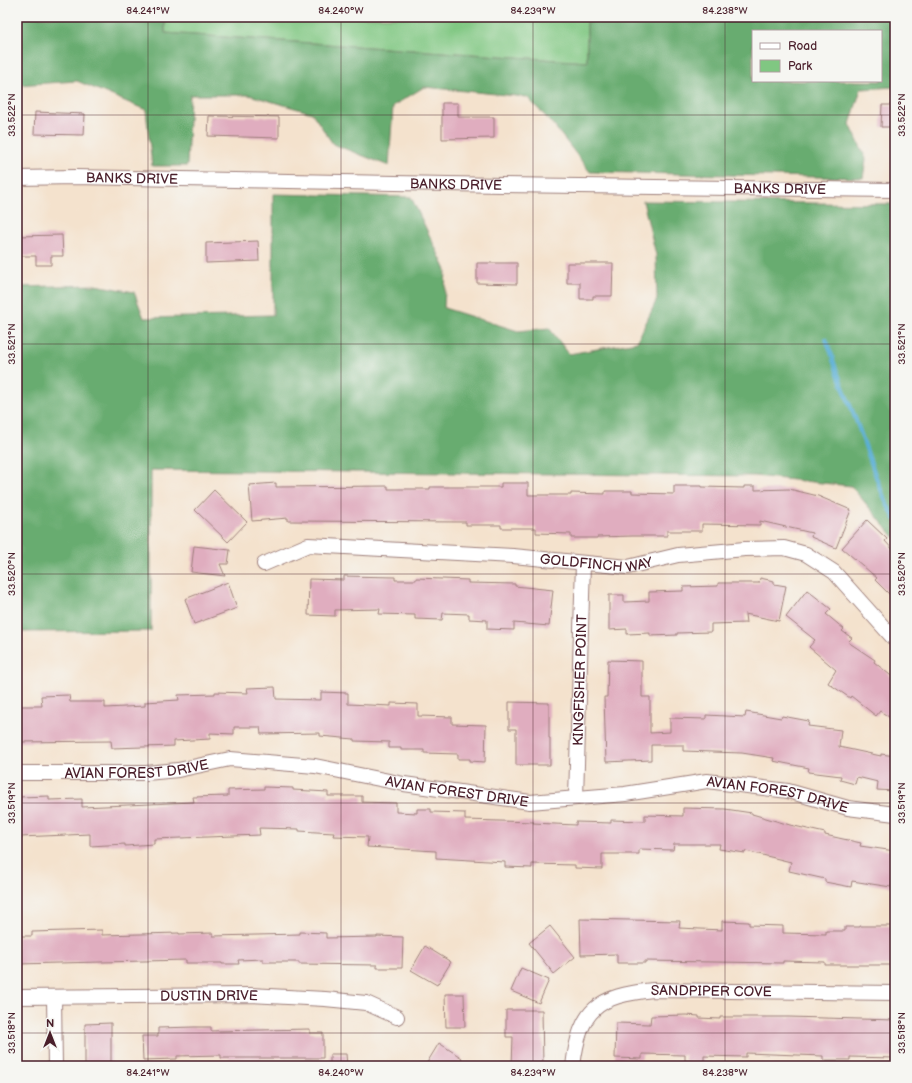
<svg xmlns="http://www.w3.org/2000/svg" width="912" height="1083" viewBox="0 0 912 1083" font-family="'Balsamiq Sans',sans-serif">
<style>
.green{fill:#80c782;stroke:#657356}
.forest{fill:#68ac70;stroke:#59664e;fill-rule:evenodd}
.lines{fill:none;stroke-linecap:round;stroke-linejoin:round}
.stream{stroke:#59aed5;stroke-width:4}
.building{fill:#e0adbf}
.street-casing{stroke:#9f807c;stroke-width:16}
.street{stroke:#fff;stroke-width:14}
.ticks{fill:none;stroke:#4a1f2b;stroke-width:1;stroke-opacity:0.45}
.labels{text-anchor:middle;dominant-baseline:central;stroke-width:3;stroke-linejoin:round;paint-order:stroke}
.street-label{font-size:14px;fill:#4a1f2b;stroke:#f6f6f2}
.neatline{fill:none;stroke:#4a1f2b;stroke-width:1.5}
.ticks-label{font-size:10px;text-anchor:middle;fill:#4a1f2b}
</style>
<rect width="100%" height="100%" fill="#f6f6f2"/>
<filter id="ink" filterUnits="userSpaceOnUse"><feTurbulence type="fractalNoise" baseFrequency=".025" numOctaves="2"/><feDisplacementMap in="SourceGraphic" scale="8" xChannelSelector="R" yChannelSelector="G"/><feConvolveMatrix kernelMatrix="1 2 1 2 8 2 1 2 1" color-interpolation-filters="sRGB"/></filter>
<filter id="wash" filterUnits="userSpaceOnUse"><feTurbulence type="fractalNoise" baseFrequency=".012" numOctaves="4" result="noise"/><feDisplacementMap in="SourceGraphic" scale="16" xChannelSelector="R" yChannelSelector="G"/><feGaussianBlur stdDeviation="0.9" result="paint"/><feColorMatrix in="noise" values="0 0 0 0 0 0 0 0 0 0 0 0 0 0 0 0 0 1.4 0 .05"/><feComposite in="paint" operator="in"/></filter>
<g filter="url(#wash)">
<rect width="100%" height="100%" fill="#f4e2cd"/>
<polygon class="green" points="165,17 587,17 587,62 165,33"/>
<g class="forest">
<path d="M17 17H165V33L587 62V17H895V87L861 89 850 124 866 159 863 178 590 172 552 123 527 97 424 87 393 106 389 166 333 144 312 113 249 95H190L187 166H152L146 110 77 81 17 85ZM753 31H881V81H753Z"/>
<polygon points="273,194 411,197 446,270 444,308 518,331 549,328 569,354 637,342 657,299 656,255 643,201 895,204 895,538 851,486 755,476 151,470 151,631 17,632 17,287 95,285 134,292 144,318 273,315"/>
</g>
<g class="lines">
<path class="stream" d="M826 339 833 358V360C842 386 853 411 862 437 872 465 880 493 895 519"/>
</g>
<g id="blocks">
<g class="building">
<polygon points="442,103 458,103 458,117 494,117 494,138 442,139"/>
<polygon points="882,105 895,105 895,127 881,127"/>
<polygon points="35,112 85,114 84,135 34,134"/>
<polygon points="209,116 279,117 279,138 208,136"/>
<polygon points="62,235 63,256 51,256 51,265 36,265 36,256 17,256 17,236"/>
<polygon points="258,241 259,261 206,263 206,243"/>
<polygon points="477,263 517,263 517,284 477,283"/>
<polygon points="567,263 613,263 612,296 593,296 593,299 580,299 580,283 567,283"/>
<polygon points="276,483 276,487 388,486 388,489 430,489 430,487 501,487 501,483 528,483 528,495 571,495 571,493 605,494 605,491 632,491 632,493 674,494 674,486 702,486 702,487 744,488 744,486 755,486 755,490 789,489 818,496 851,510 836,548 811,537 812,533 760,521 760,525 702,524 702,531 667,531 667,536 632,536 597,537 597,538 571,538 571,534 536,533 536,528 501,528 501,525 466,525 466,522 288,521 288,518 252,521 249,485"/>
<polygon points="214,490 247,522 228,542 195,510"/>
<polygon points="867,520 887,539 885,541 895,552 895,600 875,580 877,578 842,548"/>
<polygon points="194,546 230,550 228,564 220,564 225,576 191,572"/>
<polygon points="344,576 395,577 395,580 416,580 416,578 468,580 468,583 515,584 515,586 553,590 549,626 514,623 514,630 487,629 487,620 469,619 469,614 443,613 442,620 415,619 415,615 379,614 380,609 335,610 335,616 308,615 309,579 344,580"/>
<polygon points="760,578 774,581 774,584 786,586 779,621 745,614 746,623 711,624 711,632 677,633 677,635 650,636 650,633 627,634 627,629 609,630 609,595 624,595 624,602 649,601 649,592 683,591 683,587 718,586 718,583 759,583"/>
<polygon points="228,582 237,608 194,624 185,599"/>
<polygon points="807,590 831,609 826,614 844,629 842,631 852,638 848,642 875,660 874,662 895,679 895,721 880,711 876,716 851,696 850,698 828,683 836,670 809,647 815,640 786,617"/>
<polygon points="608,660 642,661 642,697 650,697 650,733 670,732 670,718 706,719 706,715 745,717 746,712 781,718 782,716 809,721 808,726 841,730 839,747 881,756 881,754 895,756 895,791 877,790 878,782 857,777 855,784 840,780 841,776 808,772 809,768 773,761 774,758 742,753 683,751 683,745 651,745 651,760 606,762 604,697 607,697"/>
<polygon points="275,687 276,699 321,700 321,692 348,693 348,704 391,706 391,703 418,704 418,716 452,717 452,724 486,725 485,762 470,761 470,759 458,759 458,754 424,753 424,750 401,750 401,748 389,748 389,742 354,741 354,739 320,736 320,733 261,734 260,727 234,727 234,734 210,733 210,739 174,741 174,746 112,748 111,741 17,742 17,706 42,706 41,696 69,695 70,702 105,702 105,708 145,706 145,702 179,700 178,695 215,694 215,692 248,693 247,688"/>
<polygon points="509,702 549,703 549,738 550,738 550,765 516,765 516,729 509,729"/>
<polygon points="264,787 293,788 293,790 328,792 328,796 362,796 362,802 396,803 396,812 417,813 417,809 431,809 431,812 465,813 465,820 534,822 533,823 576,825 576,822 611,823 611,820 645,821 645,815 683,816 683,808 725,809 752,813 752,814 790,825 825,833 825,835 861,843 860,846 895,851 895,861 891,887 852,881 851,887 825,882 825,879 789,871 791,862 746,851 745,853 719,849 720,844 674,844 673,850 639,849 639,854 602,854 602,869 575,868 575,865 532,864 532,868 505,867 505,862 436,858 436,851 367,847 368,837 333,836 334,833 299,831 299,829 259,828 260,835 154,839 154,844 125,846 125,844 90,846 90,834 20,837 19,797 49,796 49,800 82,799 82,807 194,802 193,797 228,796 228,790 264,789"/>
<polygon points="580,919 680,921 679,928 722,930 722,921 749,922 749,925 783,926 783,933 826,934 826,931 845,931 845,927 860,927 860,926 895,926 895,965 825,965 825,962 783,961 783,963 645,961 645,963 617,963 617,954 581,955"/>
<polygon points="550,926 575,957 554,974 529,943"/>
<polygon points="102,930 102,935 179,933 179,934 213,933 213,936 300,934 300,932 326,933 326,938 377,937 377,936 403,937 402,968 377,968 377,965 299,964 299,962 263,962 263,959 238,960 239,964 222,964 222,963 186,963 186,960 17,964 17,936 32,936 32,932"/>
<polygon points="425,946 451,962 437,985 411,970"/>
<polygon points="521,968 549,980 539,1003 511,991"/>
<polygon points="445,994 464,994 465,1027 446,1027"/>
<polygon points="506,1010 542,1010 543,1066 512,1066 513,1037 506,1037"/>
<polygon points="686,1015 699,1016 699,1018 720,1019 720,1017 789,1017 895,1020 895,1058 850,1057 850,1060 823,1060 823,1056 746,1053 746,1057 704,1056 704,1062 685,1061 685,1055 642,1054 642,1059 615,1058 616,1023 650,1024 651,1016"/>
<polygon points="111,1023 111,1066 85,1066 85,1024"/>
<polygon points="194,1027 211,1027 211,1031 310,1029 310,1033 323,1033 323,1058 221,1058 221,1055 177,1056 177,1059 143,1060 142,1036 158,1036 158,1028"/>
<polygon points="439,1043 462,1058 457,1066 425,1066"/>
<polygon points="330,1054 346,1054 347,1066 330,1066"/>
</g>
</g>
</g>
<g filter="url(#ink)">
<use href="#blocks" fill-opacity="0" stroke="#9f807c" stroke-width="1"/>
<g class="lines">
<defs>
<g id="street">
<path id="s1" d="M17 178 75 177 501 185 895 190"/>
<path id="s2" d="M264 564 308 545 513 556 628 567 678 555 745 549 784 548 806 554 834 572 895 640"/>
<path id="s3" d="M17 773H146L178 770 230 759 315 766 404 784 530 802 625 794 707 781 788 791 848 808 895 814"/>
<path id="s4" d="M576 798 583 563"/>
<path id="s5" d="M17 997 250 995 325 999 366 1003 397 1017"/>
<polyline points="54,997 55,1066"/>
<path id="s6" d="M573 1066C580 1009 597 996 653 990L895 993"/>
</g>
</defs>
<use href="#street" class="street-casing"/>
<use href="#street" class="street"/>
</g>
</g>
<path class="ticks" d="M148 17V1066M341 17V1066M533 17V1066M725 17V1066M17 115H895M17 344H895M17 574H895M17 803H895M17 1033H895"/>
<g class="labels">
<g class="street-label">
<text stroke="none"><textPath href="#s1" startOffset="115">BANKS DRIVE</textPath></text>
<text stroke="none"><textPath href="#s1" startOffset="439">BANKS DRIVE</textPath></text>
<text stroke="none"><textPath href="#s1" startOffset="763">BANKS DRIVE</textPath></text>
<text stroke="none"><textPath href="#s2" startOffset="337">GOLDFINCH WAY</textPath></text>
<text stroke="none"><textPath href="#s4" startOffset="118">KINGFISHER POINT</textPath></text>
<text stroke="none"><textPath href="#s3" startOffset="120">AVIAN FOREST DRIVE</textPath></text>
<text stroke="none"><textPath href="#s3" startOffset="444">AVIAN FOREST DRIVE</textPath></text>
<text stroke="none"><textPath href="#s3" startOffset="768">AVIAN FOREST DRIVE</textPath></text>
<text stroke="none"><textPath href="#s6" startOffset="183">SANDPIPER COVE</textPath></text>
<text stroke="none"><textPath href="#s5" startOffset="192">DUSTIN DRIVE</textPath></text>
</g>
</g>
<rect width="912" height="1083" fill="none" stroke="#f6f6f2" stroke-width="44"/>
<rect x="752" y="30" width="130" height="52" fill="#f6f6f2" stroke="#b1a0a2"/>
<rect x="760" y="43" width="20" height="6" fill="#ffffff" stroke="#b1a0a2"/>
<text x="788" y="50" font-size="12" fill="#4a1f2b">Road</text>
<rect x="760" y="60" width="20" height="12" fill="#80c782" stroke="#b1a0a2"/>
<text x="788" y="70" font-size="12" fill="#4a1f2b">Park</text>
<g transform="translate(50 1033)" stroke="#f6f6f2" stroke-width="3" paint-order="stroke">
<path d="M0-3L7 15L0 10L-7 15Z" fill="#4a1f2b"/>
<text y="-6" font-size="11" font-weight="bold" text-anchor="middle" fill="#4a1f2b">N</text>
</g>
<rect x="22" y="22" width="868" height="1039" class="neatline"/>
<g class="ticks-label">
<text x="148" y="14">84.241°W</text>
<text x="341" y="14">84.240°W</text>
<text x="533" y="14">84.239°W</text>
<text x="725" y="14">84.238°W</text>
<text transform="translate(11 115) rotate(-90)" y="4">33.522°N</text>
<text transform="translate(901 115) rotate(-90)" y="4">33.522°N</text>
<text transform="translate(11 344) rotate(-90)" y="4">33.521°N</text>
<text transform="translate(901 344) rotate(-90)" y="4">33.521°N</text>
<text transform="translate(11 574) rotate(-90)" y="4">33.520°N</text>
<text transform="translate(901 574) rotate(-90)" y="4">33.520°N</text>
<text transform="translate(11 803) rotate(-90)" y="4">33.519°N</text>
<text transform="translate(901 803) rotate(-90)" y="4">33.519°N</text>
<text transform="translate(11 1033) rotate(-90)" y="4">33.518°N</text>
<text transform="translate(901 1033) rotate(-90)" y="4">33.518°N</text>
<text x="148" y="1076">84.241°W</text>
<text x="341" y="1076">84.240°W</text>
<text x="533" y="1076">84.239°W</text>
<text x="725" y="1076">84.238°W</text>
</g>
</svg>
